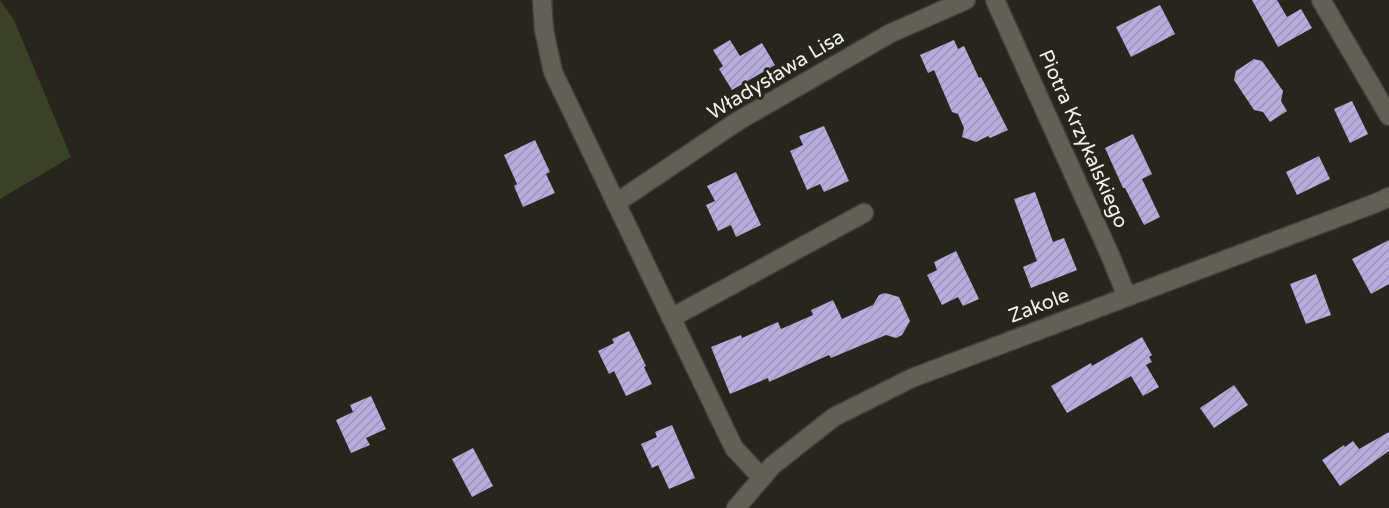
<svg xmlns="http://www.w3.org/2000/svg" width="1389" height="508" viewBox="0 0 1389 508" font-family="'Varela Round',sans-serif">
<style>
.grass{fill:#394224}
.building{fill:url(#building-hatch)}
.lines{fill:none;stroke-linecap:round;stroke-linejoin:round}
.minor-casing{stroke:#444039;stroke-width:21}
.minor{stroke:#645f55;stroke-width:18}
.labels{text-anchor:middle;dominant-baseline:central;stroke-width:6;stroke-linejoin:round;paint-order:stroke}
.street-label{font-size:20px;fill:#f3f1eb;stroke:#2a251c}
</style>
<defs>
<pattern id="building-hatch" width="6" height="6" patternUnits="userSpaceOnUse" patternTransform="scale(1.5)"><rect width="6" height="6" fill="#b9abdd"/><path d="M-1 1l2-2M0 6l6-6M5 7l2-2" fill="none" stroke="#9d92b7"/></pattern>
</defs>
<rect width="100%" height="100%" fill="#2a251c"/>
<polygon class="grass" points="0,0 14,20 71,157 0,199"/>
<g class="building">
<polygon points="1252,0 1277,0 1287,17 1301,9 1312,28 1278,47"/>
<polygon points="1160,5 1175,34 1131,57 1116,27"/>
<polygon points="730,40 740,56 762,43 775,65 732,90 719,69 723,66 713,50"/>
<polygon points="954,40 958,49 964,46 979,78 981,77 1008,130 990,138 988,136 976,142 962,137 964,128 958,114 952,112 934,70 928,73 920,55"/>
<polygon points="1254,59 1262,61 1283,91 1281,101 1287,111 1270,122 1263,112 1254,110 1234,80 1236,71"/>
<polygon points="1352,101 1368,134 1350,143 1334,109"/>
<polygon points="824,126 849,181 824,192 820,184 807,190 790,151 803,145 799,136"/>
<polygon points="1133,134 1152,174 1142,179 1160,217 1144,225 1125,188 1123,188 1105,148"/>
<polygon points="535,140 550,172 546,174 555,193 523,207 514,186 517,184 504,155"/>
<polygon points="1319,156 1330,179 1297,195 1286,172"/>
<polygon points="736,172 761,225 736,237 731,225 718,231 706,205 715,201 707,186"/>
<polygon points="1035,192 1053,242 1064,238 1077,270 1031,288 1023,267 1037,261 1014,199"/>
<polygon points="1389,240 1389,284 1371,294 1352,259"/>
<polygon points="956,251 979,299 963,306 958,297 942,305 927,275 937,270 934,262"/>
<polygon points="1316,274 1331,315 1306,324 1290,284"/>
<polygon points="885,293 899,297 910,321 902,335 896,338 886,335 831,358 829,355 769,382 768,378 730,394 711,347 741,335 742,338 778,322 781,329 813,315 811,310 833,300 842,319 873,305 879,295"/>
<polygon points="629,331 646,366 644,367 652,384 626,396 614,371 609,374 598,351 614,343 612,339"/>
<polygon points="1142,337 1152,355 1149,357 1152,362 1146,365 1159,387 1143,396 1131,376 1067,413 1051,386 1091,363 1092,366"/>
<polygon points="1234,385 1248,405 1214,428 1200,408"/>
<polygon points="371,396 386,429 366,438 370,445 351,453 336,420 353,412 350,405"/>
<polygon points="672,425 695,478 669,489 658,465 652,468 641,444 657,437 655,432"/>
<polygon points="1389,432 1389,451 1340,486 1322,460 1344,445 1345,447 1353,441 1359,449"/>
<polygon points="473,448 493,486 472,497 452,459"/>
</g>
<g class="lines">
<defs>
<g id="minor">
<polyline points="542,0 544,30 553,72 734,448 762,478"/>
<polyline points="995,0 1110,255 1127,297"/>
<polyline points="1321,0 1389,116"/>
<polyline points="616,203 738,121 891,33 966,0"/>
<polyline points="671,318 864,213"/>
<polyline points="736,508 773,465 834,417 912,378 1376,203 1389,197"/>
</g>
</defs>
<use href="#minor" class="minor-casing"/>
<use href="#minor" class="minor"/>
</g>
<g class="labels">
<g class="street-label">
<text transform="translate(776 75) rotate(-31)">Władysława Lisa</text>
<text transform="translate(1083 139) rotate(66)">Piotra Krzykalskiego</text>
<text transform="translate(1039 306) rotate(-21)">Zakole</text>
</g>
</g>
</svg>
